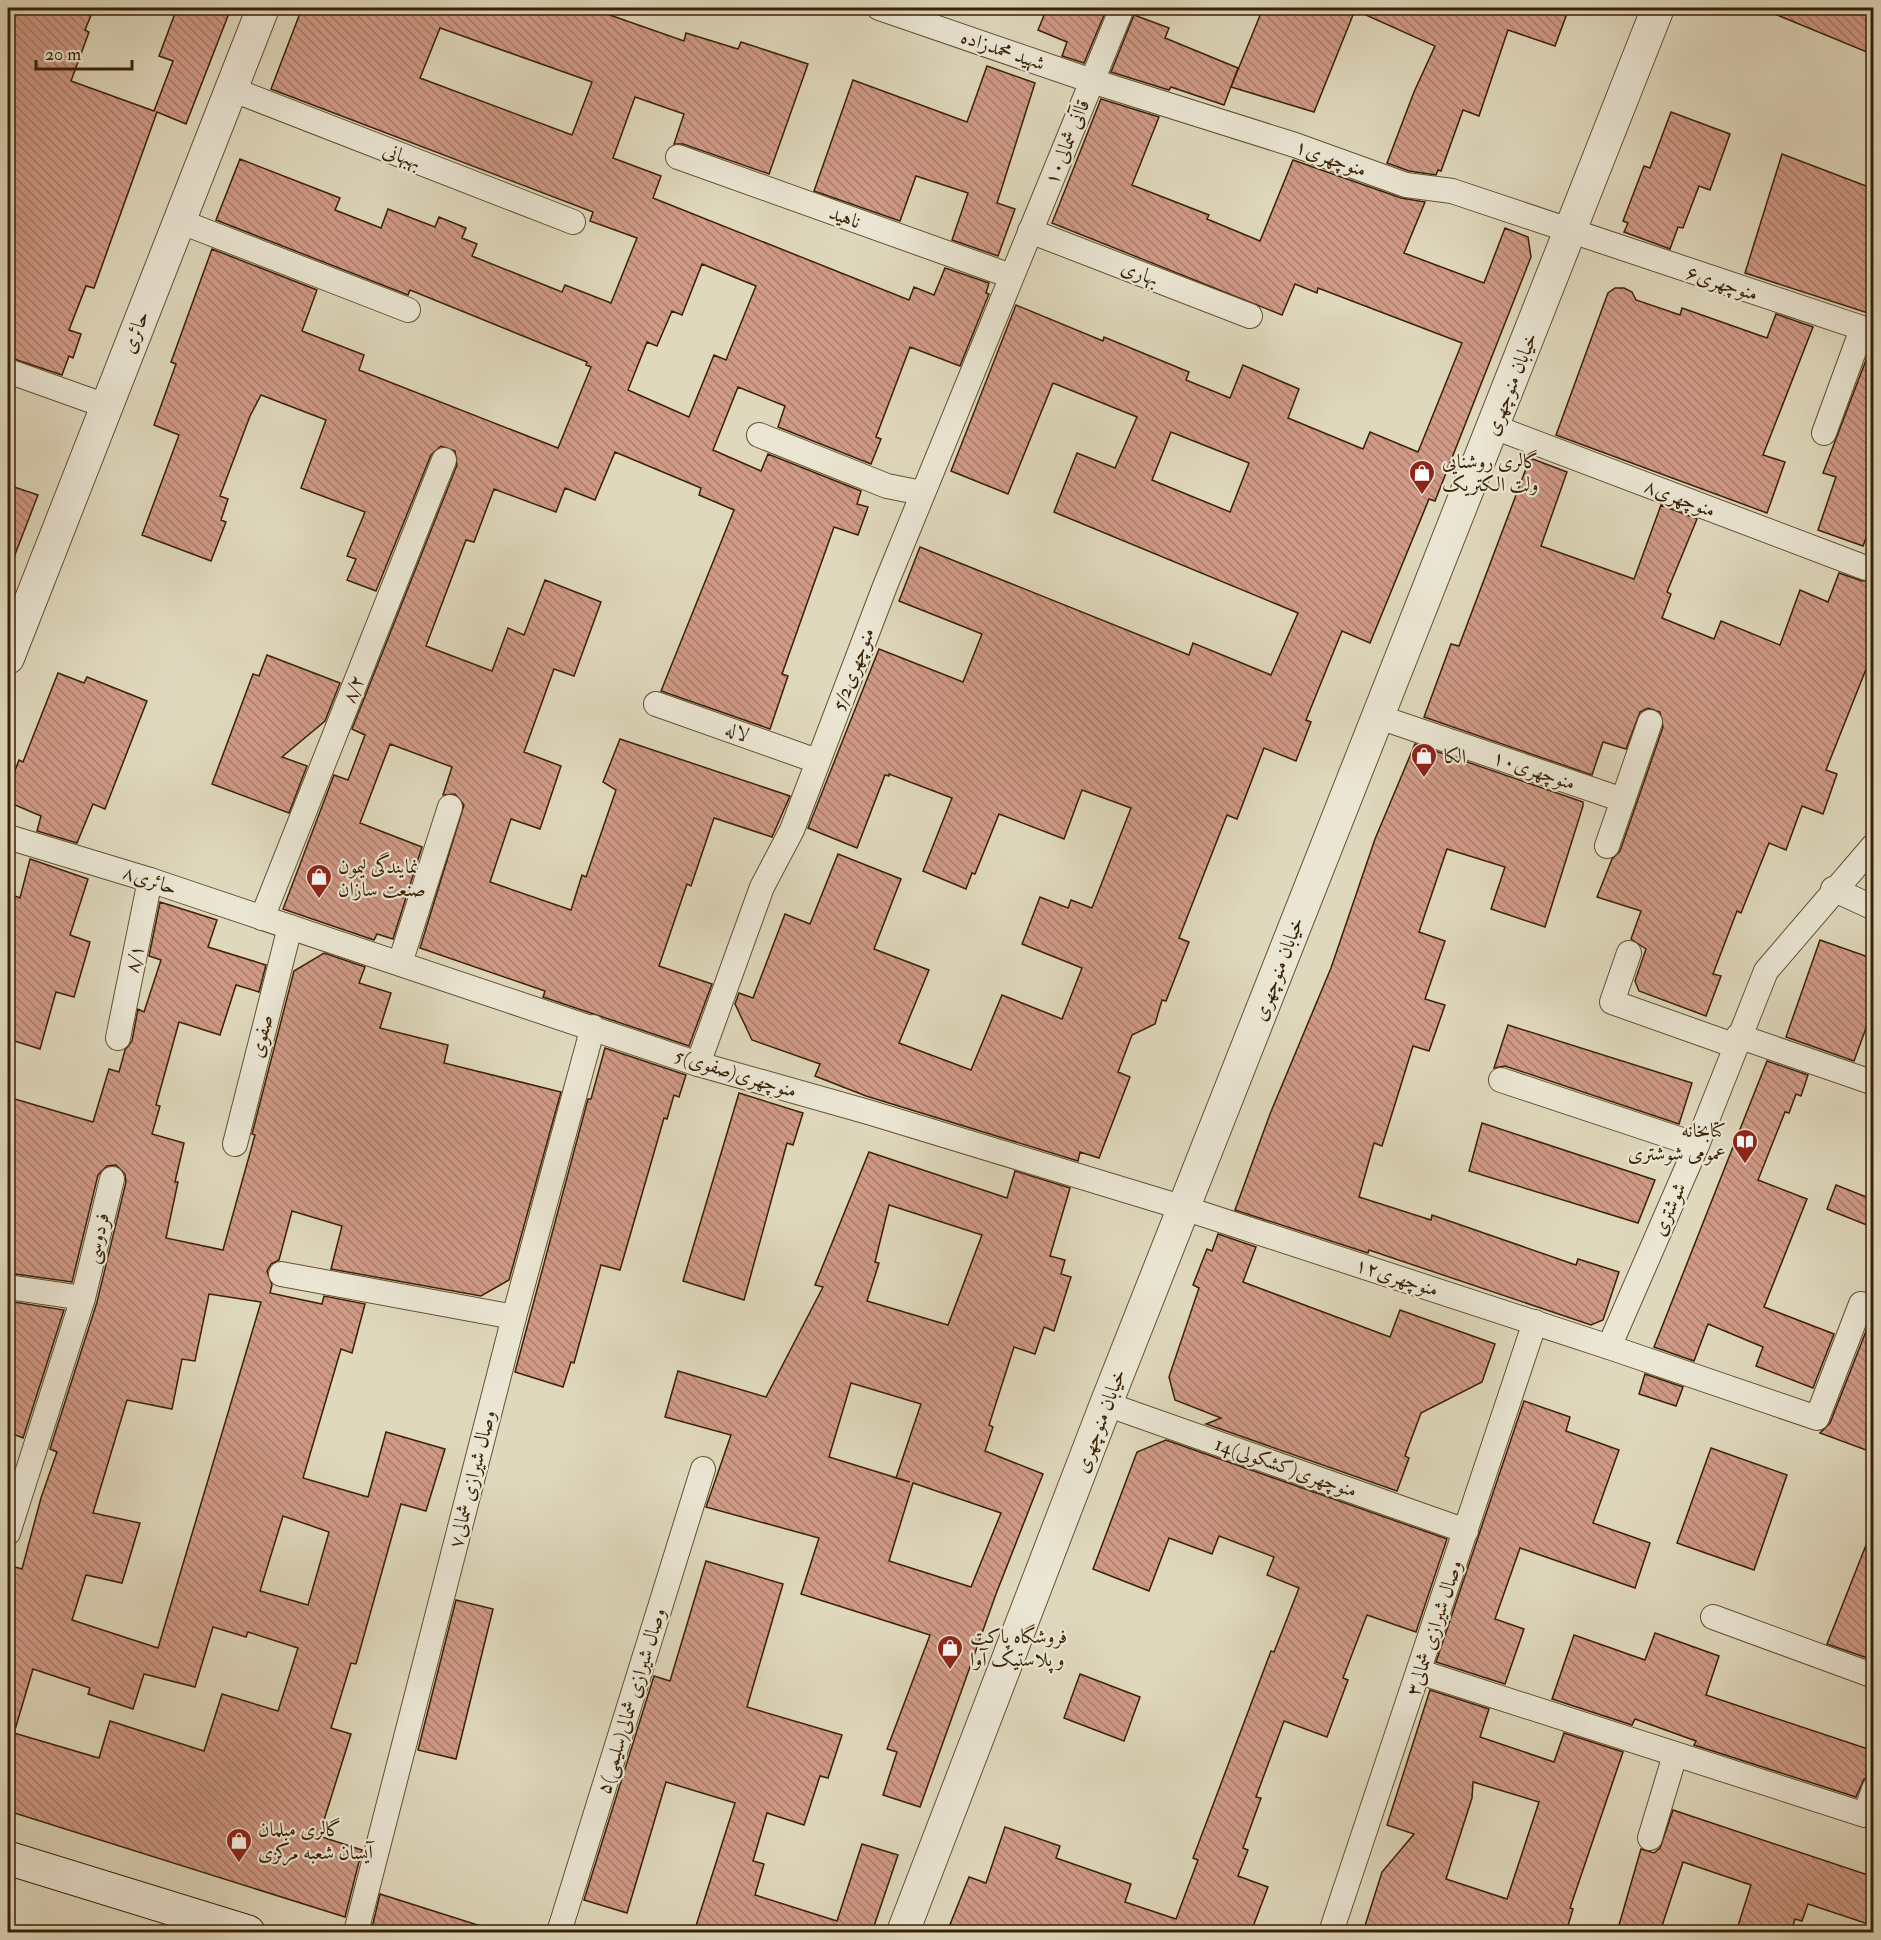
<svg xmlns="http://www.w3.org/2000/svg" width="1881" height="1940" viewBox="0 0 1881 1940" font-family="'IM FELL Double Pica',Amiri,serif">
<style>
.building{fill:url(#building-back-hatch);stroke:#392204;stroke-width:1.5;fill-rule:evenodd}
.lines{fill:none;stroke-linecap:round;stroke-linejoin:round}
.minor-casing{stroke:#635032;stroke-width:26}
.tertiary-casing{stroke:#635032;stroke-width:34}
.secondary-casing{stroke:#392204;stroke-width:35}
.minor{stroke:#ebe6d4;stroke-width:24}
.tertiary{stroke:#ebe6d4;stroke-width:32}
.secondary{stroke:#ebe6d4;stroke-width:33}
.labels{text-anchor:middle;dominant-baseline:central;stroke-width:4.5;stroke-linejoin:round;paint-order:stroke}
.street-label{font-size:20px;fill:#392204;stroke:#ebe6d4}
.poi-label{font-size:20px;fill:#392204;stroke:#ebe6d4;text-anchor:start}
</style>
<defs>
<pattern id="building-back-hatch" width="6" height="6" patternUnits="userSpaceOnUse" patternTransform="scale(1.5)"><rect width="6" height="6" fill="#d09a87"/><path d="M-1 5l2 2M0 0l6 6M5-1l2 2" fill="none" stroke="#aa7d6c"/></pattern>
</defs>
<rect width="100%" height="100%" fill="#e0d8bd"/>
<filter id="stains"><feTurbulence type="fractalNoise" baseFrequency=".00333" numOctaves="4"/><feColorMatrix values="0 0 0 0 .2 0 0 0 0 .09 0 0 0 0 .02 0 0 0 .5 -.17"/></filter>
<radialGradient id="worn" r=".72"><stop offset=".6" stop-color="#630" stop-opacity="0"/><stop offset="1" stop-color="#630" stop-opacity=".3"/></radialGradient>
<g class="building">
<polygon points="17,8 94,8 85,30 89,32 71,81 154,111 173,61 159,56 177,8 231,8 186,124 157,112 94,288 86,286 69,330 81,334 73,358 69,356 62,375 8,357 8,31"/>
<path d="M302 8H590L684 41 686 33 738 49 741 42 808 64 769 174 683 144H674L684 114 635 97 613 158 661 176 653 198 909 300 914 287 934 295 945 268 989 283 986 293 989 294 960 366 910 347 876 437 881 439 871 464 778 427 785 406 738 387 713 450 761 471 768 454 861 491 857 504 868 507 858 535 834 527 782 674 788 676 770 729 661 691 734 510 699 495 701 488 615 452 595 500 565 488 556 512 494 489 474 542 466 540 426 646 492 671 508 628 524 635 545 580 601 602 574 676 554 669 524 752 561 766 540 829 511 819 490 882 571 910 582 875 586 877 616 790 603 782 620 739 790 796 772 837 714 818 691 886 687 884 659 966 712 984 689 1046 543 997 545 991 420 948 464 805 455 794 443 795 452 767 390 744 360 823 422 847 393 939 377 934 374 940 283 909 334 775 348 780 365 735 352 729 457 465 455 451 441 446 431 455 376 591 347 580 356 559 347 556 365 512 301 488 326 420 261 395 250 416 220 496 228 499 221 520 226 522 211 561 142 535 179 435 154 425 176 364 171 362 212 249 317 290 302 331 364 355 359 370 558 448 591 367 586 365 587 362 410 290 408 295 216 220 240 159 340 198 335 210 381 228 388 209 435 227 439 217 466 228 462 238 477 244 472 256 562 292 565 285 611 303 637 238 590 221 593 212 271 89ZM440 28 592 82 572 135 420 78ZM702 264 756 286 726 360 714 355 689 417 628 390 647 342 657 346 672 311 682 315Z"/>
<polygon points="1047,8 1107,8 1084,63 1062,56 1067,42 1038,30"/>
<polygon points="1263,8 1569,8 1555,46 1508,30 1479,116 1463,110 1441,171 1438,170 1436,175 1409,171 1387,163 1414,92 1435,46 1355,10 1314,112 1231,87"/>
<polygon points="1760,8 1874,8 1874,55"/>
<polygon points="1134,15 1169,28 1165,38 1238,68 1224,105 1171,87 1169,90 1111,72"/>
<polygon points="987,66 1035,83 997,203 1015,209 998,256 952,240 968,193 916,176 900,221 814,191 853,80 967,122"/>
<path d="M1101 99 1159 117 1132 185 1209 215 1207 219 1260 241 1293 160 1401 198 1425 202 1404 253 1484 283 1505 228 1528 237 1531 257 1435 501 1429 499 1370 643 1342 631 1306 720 1311 722 1296 761 1264 748 1237 819 1227 815 1179 938 1189 942 1166 1001 1162 1000 1155 1024 1132 1035 1118 1072 1130 1077 1099 1158 1080 1152 1078 1161 866 1096 815 1076 820 1064 752 1040 735 1004 739 993 753 998 785 914 810 924 838 854 901 879 874 949 929 970 899 1043 971 1070 1002 995 1062 1019 1082 968 1022 944 1040 897 1068 908 1071 900 1092 908 1131 808 1082 790 1064 839 999 814 975 874 972 873 966 889 923 871 952 798 889 774V776L885 775 857 848 808 828 879 649 963 682 982 634 899 601 920 547 1189 655 1193 643 1271 675 1298 613 1054 512 1077 453 1115 468 1137 417 1053 383 1008 494 951 471 1016 305 1103 341 1104 337 1189 372 1186 380 1230 398 1243 365 1299 389 1288 418 1363 449 1370 432 1418 452 1462 343 1318 288 1317 293 1295 284 1282 315 1052 223ZM1171 432 1249 463 1230 512 1152 480Z"/>
<polygon points="1671,112 1730,134 1710,190 1699,186 1683,228 1678,227 1670,249 1624,232 1628,223 1623,221 1644,166 1650,168"/>
<polygon points="1782,154 1874,189 1874,315 1745,273"/>
<polygon points="1615,288 1624,288 1632,292 1636,300 1680,315 1682,308 1767,338 1776,314 1813,327 1763,455 1785,462 1767,513 1556,435 1605,301 1608,293"/>
<polygon points="1871,347 1874,347 1874,516 1863,546 1818,530 1836,477 1823,473"/>
<polygon points="1530,458 1567,472 1541,546 1634,579 1661,505 1697,519 1667,592 1671,594 1662,618 1714,639 1721,621 1780,645 1800,590 1828,602 1839,573 1862,581 1874,580 1874,649 1826,770 1837,774 1823,814 1802,806 1786,850 1769,843 1741,913 1737,911 1713,974 1721,976 1706,1016 1639,991 1635,981 1646,949 1631,939 1641,911 1597,897 1612,859 1620,851 1663,727 1660,712 1648,708 1640,712 1626,749 1603,742 1592,775 1424,717 1451,644 1459,646"/>
<polygon points="8,485 38,495 9,570 8,569"/>
<polygon points="267,655 340,683 325,721 282,757 307,766 289,813 212,784 253,674 259,676"/>
<polygon points="58,673 84,683 87,677 147,701 105,809 93,804 77,843 37,831 41,816 15,805 9,786 19,760 23,762"/>
<polygon points="1415,744 1583,802 1583,806 1545,927 1491,909 1505,867 1447,849 1419,932 1445,941 1425,999 1445,1005 1429,1051 1413,1046 1382,1146 1374,1143 1359,1197 1431,1220 1432,1215 1576,1265 1578,1259 1619,1272 1603,1320 1591,1325 1369,1250 1368,1253 1235,1210 1270,1114 1331,968 1375,839"/>
<polygon points="30,859 88,879 70,935 90,942 74,997 56,992 40,1049 8,1039 8,893 20,898"/>
<path d="M160 902 217 920 208 947 266 965 259 992 236 985 220 1035 179 1022 156 1105 160 1106 152 1134 184 1143 175 1182H178L166 1238 223 1250 255 1135 252 1134 294 971 324 953 365 967 359 983 391 993 380 1028 448 1045 444 1063 561 1092 509 1280 481 1296 331 1269 342 1226 292 1211 279 1260 271 1264 267 1271 272 1285 270 1293 322 1304 324 1296 365 1304 352 1353 341 1349 303 1478 368 1497 386 1432 445 1449 426 1511 401 1504 356 1664 351 1663 331 1728 351 1734 319 1836 362 1850 345 1917 8 1811V1565L22 1569 41 1498 57 1452 50 1449 97 1302 126 1182 125 1174 116 1165 107 1166 98 1175 72 1282 8 1273V1097L93 1122 109 1069 119 1072 125 1050 132 1041 138 1009 144 1012 161 960 149 956ZM209 1294 261 1302 158 1648 72 1620 86 1575 122 1583 140 1523 93 1513 127 1400 172 1409 182 1359 195 1361ZM283 1516 329 1532 308 1605 260 1591ZM213 1627 246 1637 248 1632 298 1648 278 1711 222 1694 204 1751 110 1721 99 1758 14 1733 33 1669 90 1688 88 1694 133 1709 144 1674 195 1687Z"/>
<polygon points="1820,940 1874,959 1874,1006 1854,1061 1786,1037"/>
<polygon points="1508,1025 1692,1083 1679,1124 1505,1066 1494,1068"/>
<polygon points="605,1048 686,1075 679,1097 674,1095 667,1119 664,1118 620,1270 601,1265 574,1363 571,1362 563,1387 515,1372 588,1099 591,1099"/>
<polygon points="1767,1061 1808,1075 1801,1096 1796,1094 1789,1113 1785,1112 1758,1180 1807,1199 1764,1307 1834,1334 1813,1388 1756,1366 1763,1347 1708,1324 1694,1361 1654,1347"/>
<polygon points="739,1093 803,1113 793,1145 787,1143 744,1300 683,1281"/>
<polygon points="1482,1123 1655,1180 1638,1223 1469,1171"/>
<path d="M869 1152 1007 1198 1015 1171 1070 1188 1050 1256 1065 1260 1061 1274 1071 1277 1054 1331 1044 1327 1035 1354 1014 1347 989 1425 993 1427 985 1451 1043 1474 996 1594 920 1807 883 1795 897 1752 887 1749 930 1635 801 1594 819 1538 706 1507 731 1435 665 1417 678 1371 766 1397 823 1287 815 1285ZM889 1205 982 1235 948 1325 867 1301 879 1263 875 1262ZM851 1383 921 1404 896 1478 910 1482 829 1457ZM913 1483 1001 1513 971 1587 889 1561Z"/>
<polygon points="1836,1185 1874,1200 1874,1228 1827,1209"/>
<polygon points="1218,1234 1256,1247 1243,1282 1390,1337 1400,1310 1495,1344 1482,1382 1421,1413 1405,1456 1409,1458 1397,1491 1206,1424 1221,1418 1175,1400 1169,1377 1199,1288 1193,1285 1207,1249 1212,1251"/>
<polygon points="8,1301 64,1310 23,1438 8,1432"/>
<polygon points="1874,1311 1874,1453 1820,1433 1830,1423"/>
<polygon points="1645,1374 1683,1387 1676,1406 1639,1394"/>
<polygon points="1524,1401 1570,1417 1566,1431 1619,1450 1593,1523 1650,1543 1635,1588 1520,1548 1495,1619 1524,1629 1505,1684 1436,1662"/>
<polygon points="1166,1440 1447,1539 1416,1632 1367,1615 1343,1678 1348,1680 1327,1737 1284,1721 1256,1797 1261,1798 1243,1848 1248,1850 1238,1876 1268,1887 1251,1932 947,1932 969,1877 986,1883 1005,1827 1060,1846 1056,1858 1131,1884 1125,1902 1176,1919 1198,1860 1193,1858 1271,1651 1274,1652 1299,1588 1267,1575 1274,1557 1219,1536 1212,1554 1169,1538 1149,1591 1093,1569 1137,1452"/>
<polygon points="1711,1448 1787,1475 1754,1570 1677,1543"/>
<polygon points="1872,1530 1874,1650 1870,1659 1827,1644"/>
<polygon points="706,1561 783,1584 747,1707 842,1735 828,1778 820,1776 804,1825 767,1813 753,1861 764,1864 755,1895 837,1921 862,1844 898,1855 872,1932 694,1932 735,1803 666,1782 627,1913 584,1900 654,1676 670,1681"/>
<polygon points="456,1600 493,1609 456,1759 418,1750"/>
<polygon points="1655,1633 1719,1656 1706,1695 1874,1751 1874,1775 1864,1779 1856,1797 1694,1745 1696,1741 1635,1719 1632,1725 1552,1699 1574,1635 1645,1660"/>
<polygon points="1080,1674 1140,1697 1124,1741 1064,1718"/>
<path d="M1430 1690 1489 1709 1480 1737 1554 1762 1564 1733 1623 1752 1570 1908 1573 1909 1566 1932H1363L1382 1872 1414 1834 1387 1825ZM1473 1782 1539 1802 1507 1899 1446 1879 1472 1798Z"/>
<polygon points="1673,1810 1874,1877 1874,1926 1808,1904 1802,1921 1795,1919 1791,1932 1736,1932 1751,1885 1683,1862 1660,1932 1617,1932 1641,1849 1654,1853 1660,1848"/>
<polygon points="380,1894 484,1927 483,1932 371,1932"/>
</g>
<g class="lines">
<defs>
<g id="minor">
<polyline points="879,8 1092,81 1295,145 1406,185 1452,191 1874,332"/>
<polyline points="231,89 573,222"/>
<polyline points="678,157 1011,276"/>
<polyline points="179,221 408,310"/>
<polyline points="1030,231 1250,316"/>
<polyline points="8,371 106,406"/>
<polyline points="1494,427 1866,568"/>
<polyline points="1824,433 1862,329"/>
<polyline points="759,435 887,486 922,493"/>
<polyline points="656,704 817,761"/>
<polyline points="1376,716 1623,800"/>
<polyline points="8,837 150,880 698,1064 868,1112 1184,1208 1609,1347 1817,1418 1861,1304"/>
<polyline points="1607,846 1650,722"/>
<polyline points="1833,889 1874,908"/>
<polyline points="262,918 444,460"/>
<polyline points="1629,953 1612,1002 1736,1046"/>
<polyline points="400,963 450,807"/>
<polyline points="1738,1036 1874,1083"/>
<polyline points="118,1038 150,880"/>
<polyline points="698,1064 762,887 792,830 885,586 1122,8"/>
<polyline points="1501,1080 1697,1145"/>
<polyline points="235,1144 290,927"/>
<polyline points="281,1274 514,1317"/>
<polyline points="8,1287 83,1298"/>
<polyline points="1609,1347 1697,1145 1766,971 1874,845"/>
<polyline points="1106,1404 1466,1531"/>
<polyline points="8,1533 83,1298 112,1179"/>
<polyline points="1713,1617 1874,1676"/>
<polyline points="1420,1672 1865,1815 1874,1789"/>
<polyline points="1650,1838 1675,1755"/>
<polyline points="356,1932 514,1317 593,1027"/>
<polyline points="559,1932 703,1469"/>
<polyline points="1331,1932 1535,1322"/>
</g>
<g id="tertiary">
<polyline points="8,658 263,8"/>
<polyline points="903,1932 1106,1404 1658,8"/>
</g>
<polyline id="secondary" points="8,1858 248,1932"/>
</defs>
<use href="#minor" class="minor-casing"/>
<use href="#tertiary" class="tertiary-casing"/>
<use href="#secondary" class="secondary-casing"/>
<use href="#minor" class="minor"/>
<use href="#tertiary" class="tertiary"/>
<use href="#secondary" class="secondary"/>
</g>
<defs>
<symbol id="shop-pin" viewBox="-11 -11 22 30"><path d="M0 17L-7.5 6A9.5 9.5 0 1 1 7.5 6Z" fill="#8f2418" stroke="#ebe6d4"/><path d="M-5-2.5h2.3a2.7 3.5 0 0 1 5.4 0H5L5.5 6h-11ZM-1.5-2.5h3a1.5 2.3 0 0 0-3 0Z" fill="#fff"/></symbol>
<symbol id="library-pin" viewBox="-11 -11 22 30"><path d="M0 17L-7.5 6A9.5 9.5 0 1 1 7.5 6Z" fill="#8f2418" stroke="#ebe6d4"/><path d="M-6-4Q-3-5.5-.7-3.5V5Q-3 3-6 4ZM6-4Q3-5.5 .7-3.5V5Q3 3 6 4Z" fill="#fff"/></symbol>
</defs>
<g fill-rule="evenodd">
<use href="#shop-pin" x="1407" y="458" width="30" height="40"/>
<use href="#shop-pin" x="1409" y="741" width="30" height="40"/>
<use href="#shop-pin" x="304" y="862" width="30" height="40"/>
<use href="#library-pin" x="1730" y="1127" width="30" height="40"/>
<use href="#shop-pin" x="935" y="1633" width="30" height="40"/>
<use href="#shop-pin" x="224" y="1826" width="30" height="40"/>
</g>
<g class="labels">
<g class="street-label">
<text transform="translate(1003 50) rotate(19)">شهید محمدزاده</text>
<text transform="translate(1067 142) rotate(-68)">قاآنی شمالی۱۰</text>
<text transform="translate(402 156) rotate(21)">بهبهانی</text>
<text transform="translate(1331 158) rotate(20)">منوچهری۱</text>
<text transform="translate(845 217) rotate(20)">ناهید</text>
<text transform="translate(1140 273) rotate(21)">بهاری</text>
<text transform="translate(1722 283) rotate(18)">منوچهری۶</text>
<text transform="translate(135 332) rotate(-69)">حائری</text>
<text transform="translate(1511 384) rotate(-68)">خیابان منوچهری</text>
<text transform="translate(1680 498) rotate(21)">منوچهری۸</text>
<text transform="translate(853 669) rotate(-69)">5/2منوچهری</text>
<text transform="translate(353 689) rotate(-68)">۸/۲</text>
<text transform="translate(737 732) rotate(19)">لاله</text>
<text transform="translate(1534 770) rotate(19)">منوچهری۱۰</text>
<text transform="translate(150 880) rotate(18)">حائری۸</text>
<text transform="translate(134 959) rotate(-78)">۸/۱</text>
<text transform="translate(1278 969) rotate(-69)">خیابان منوچهری</text>
<text transform="translate(261 1036) rotate(-76)">صفوی</text>
<text transform="translate(736 1073) rotate(17)">5منوچهری(صفوی)</text>
<text transform="translate(1669 1209) rotate(-66)">شوشتری</text>
<text transform="translate(97 1238) rotate(-76)">فردوسی</text>
<text transform="translate(1397 1277) rotate(18)">منوچهری۱۲</text>
<text transform="translate(1100 1421) rotate(-69)">خیابان منوچهری</text>
<text transform="translate(1286 1467) rotate(19)">14منوچهری(کشکولی)</text>
<text transform="translate(472 1479) rotate(-76)">وصال شیرازی شمالی۷</text>
<text transform="translate(1434 1628) rotate(-72)">وصال شیرازی شمالی۳</text>
<text transform="translate(631 1701) rotate(-73)">۵وصال شیرازی شمالی(سلیمی)</text>
</g>
<g class="poi-label">
<text x="1442" y="461">گالری روشنایی<tspan x="1442" dy="23">ولت الکتریک</tspan></text>
<text x="1444" y="756">الکا</text>
<text x="338" y="866">نمایندگی لیمون<tspan x="338" dy="23">صنعت سازان</tspan></text>
<text x="1726" y="1130" text-anchor="end">کتابخانه<tspan x="1726" dy="23">عمومی شوشتری</tspan></text>
<text x="970" y="1636">فروشگاه پاکت<tspan x="970" dy="23">و پلاستیک آوا</tspan></text>
<text x="258" y="1829">گالری مبلمان<tspan x="258" dy="23">آیسان شعبه مرکزی</tspan></text>
</g>
</g>
<rect width="1881" height="1940" fill="none" stroke="#e0d8bd" stroke-width="30"/>
<rect x="9" y="9" width="1863" height="1922" fill="none" stroke="#392204" stroke-width="3"/>
<rect x="15" y="15" width="1851" height="1910" fill="none" stroke="#392204" stroke-width="1.5"/>
<path d="M36 60v9h96v-9" fill="none" stroke="#392204" stroke-width="3"/>
<text x="45" y="60" font-size="18" fill="#392204" stroke="#ebe6d4" stroke-width="4.5" paint-order="stroke">20 m</text>
<rect width="100%" height="100%" filter="url(#stains)"/>
<rect width="100%" height="100%" fill="url(#worn)"/>
</svg>
